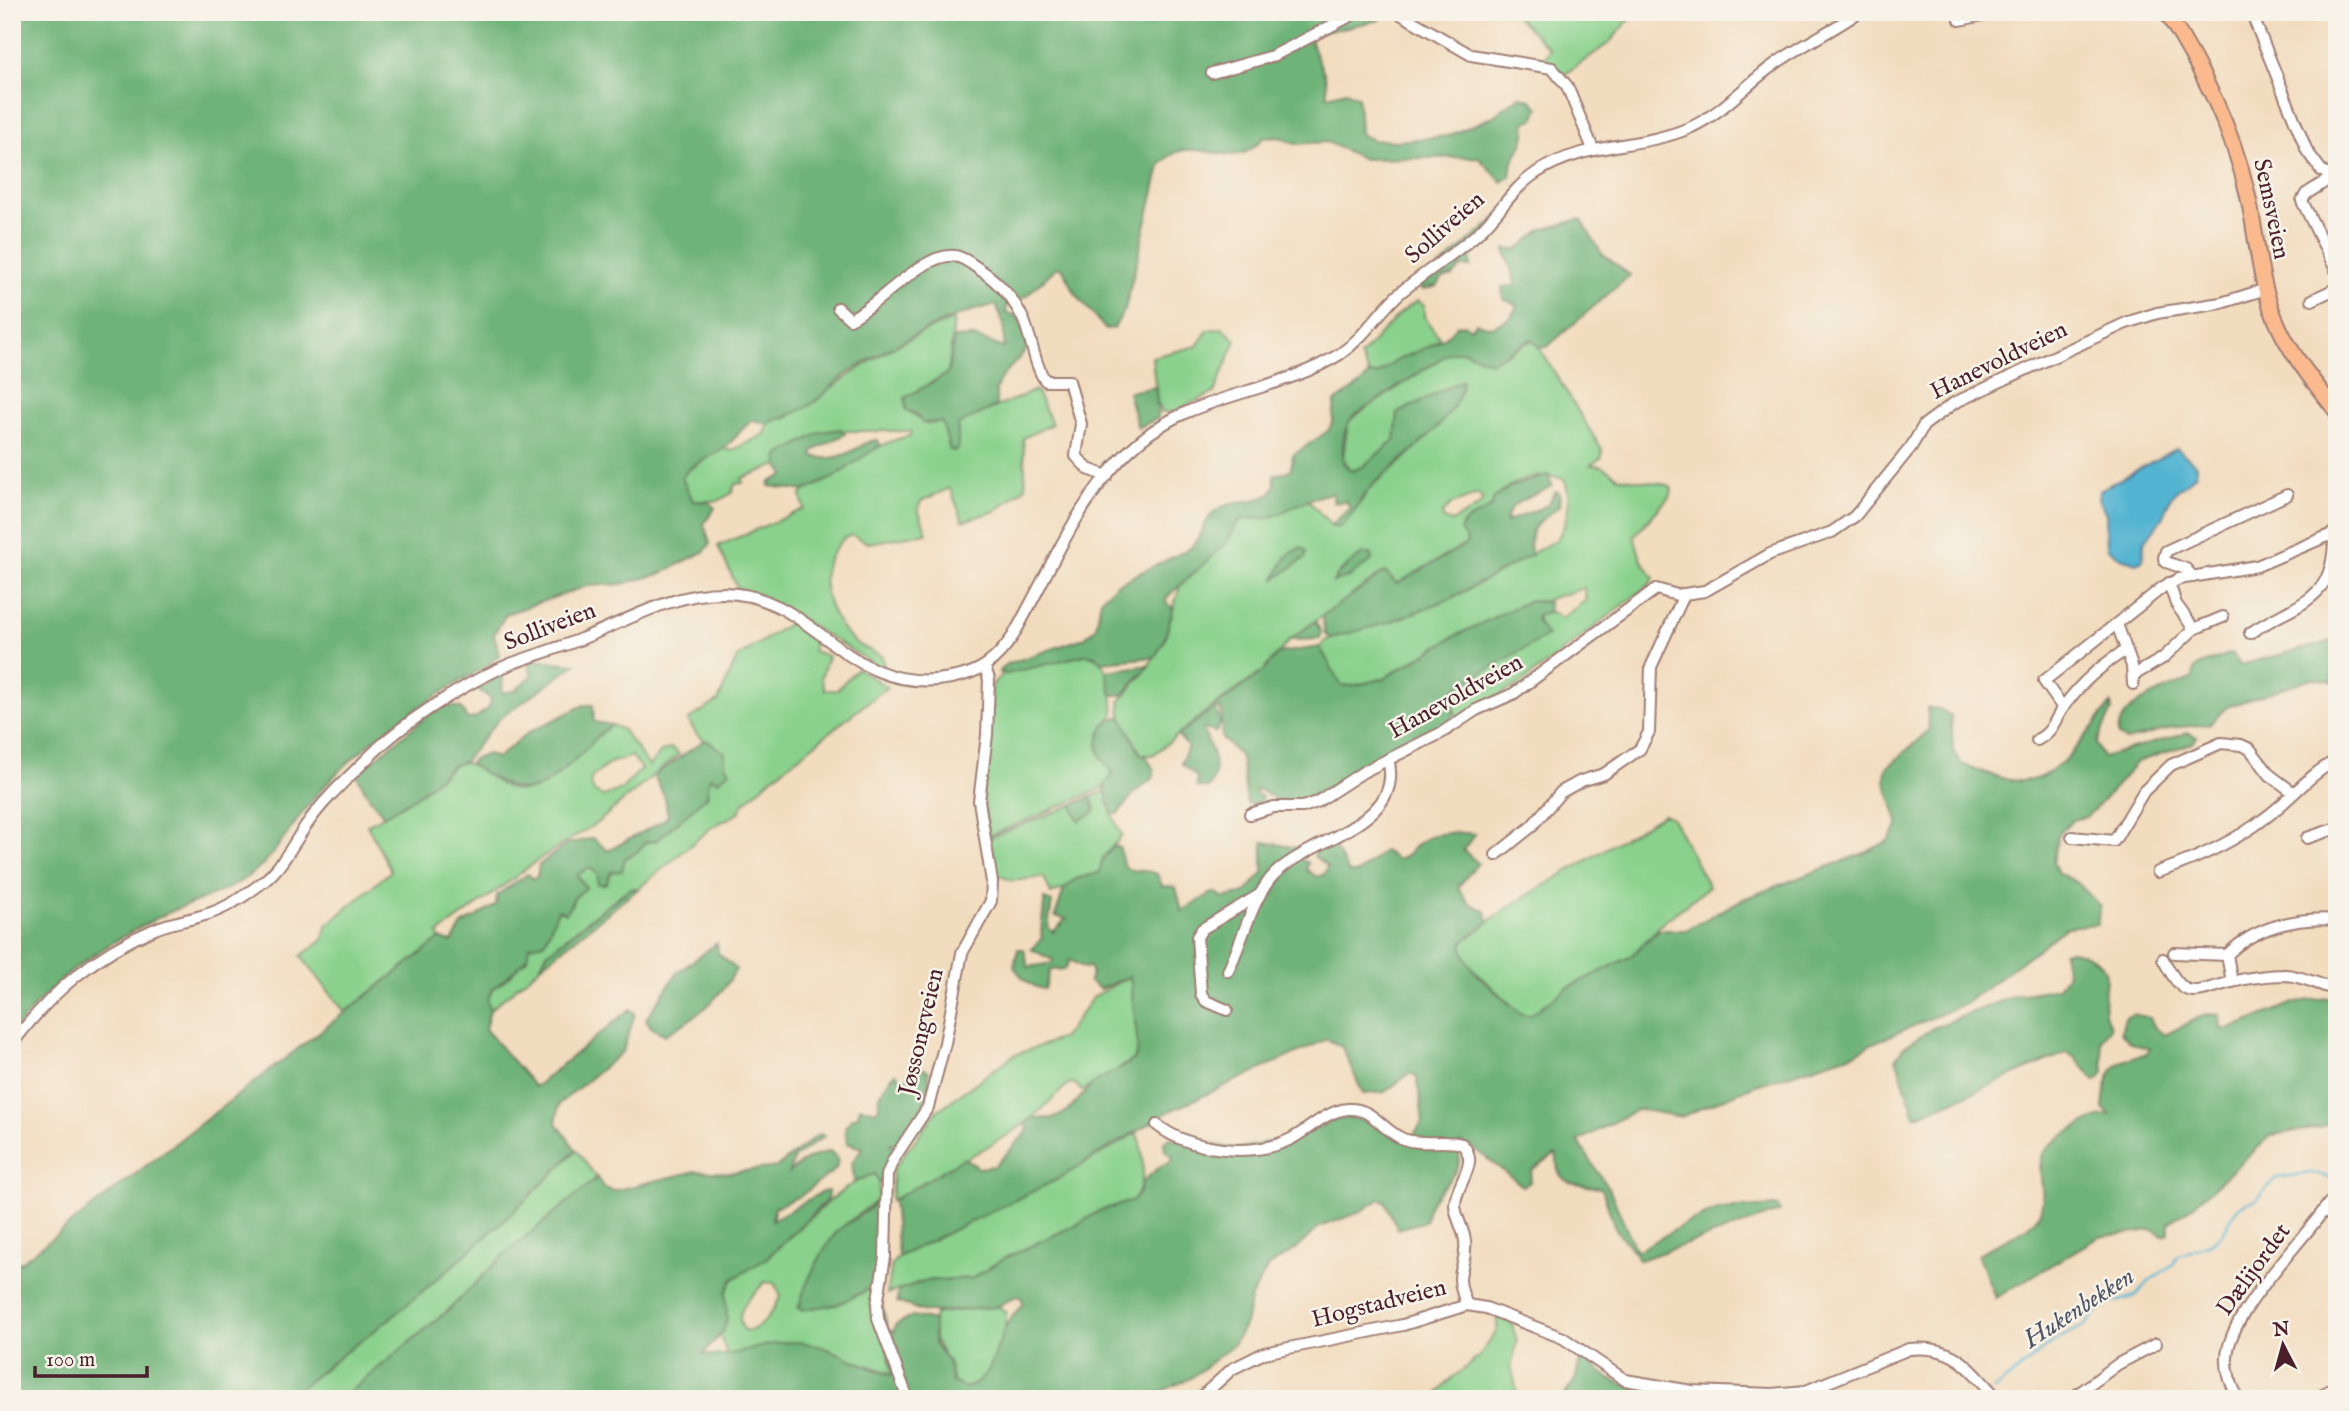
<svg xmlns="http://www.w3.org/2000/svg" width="2349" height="1411" viewBox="0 0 2349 1411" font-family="'IM FELL English',serif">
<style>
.green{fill:#89d18c;stroke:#6a785c;stroke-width:2;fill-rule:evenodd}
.forest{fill:#6eb378;stroke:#5c6952;stroke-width:2}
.water{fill:#53b4d1;stroke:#4e6a7e;stroke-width:2}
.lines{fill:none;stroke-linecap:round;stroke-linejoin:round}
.stream{stroke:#53b4d1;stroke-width:2.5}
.minor-casing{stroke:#9e7e74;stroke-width:14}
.major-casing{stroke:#9e7e74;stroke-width:18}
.minor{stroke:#fff;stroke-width:10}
.major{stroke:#fbba8d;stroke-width:14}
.labels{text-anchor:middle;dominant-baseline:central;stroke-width:5;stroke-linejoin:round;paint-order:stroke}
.street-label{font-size:24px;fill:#4a1f2b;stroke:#f7f3e8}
.water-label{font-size:26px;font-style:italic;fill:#4d5365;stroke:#f7f3e8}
</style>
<rect width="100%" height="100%" fill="#f7f3e8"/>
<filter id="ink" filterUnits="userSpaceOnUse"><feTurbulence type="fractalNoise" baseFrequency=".0143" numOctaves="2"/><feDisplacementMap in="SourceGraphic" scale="14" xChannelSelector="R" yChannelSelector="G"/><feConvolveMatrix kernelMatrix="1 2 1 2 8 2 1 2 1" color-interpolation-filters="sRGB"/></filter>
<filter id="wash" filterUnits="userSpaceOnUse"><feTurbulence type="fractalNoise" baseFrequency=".00686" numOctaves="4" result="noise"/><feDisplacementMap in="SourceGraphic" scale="28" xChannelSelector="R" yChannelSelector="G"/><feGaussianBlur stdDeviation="1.57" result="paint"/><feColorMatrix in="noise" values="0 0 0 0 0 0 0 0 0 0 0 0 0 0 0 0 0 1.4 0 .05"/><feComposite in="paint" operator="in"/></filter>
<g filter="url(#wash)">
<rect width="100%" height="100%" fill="#f2dcbe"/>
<g class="green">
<polygon points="1512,12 1636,12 1609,43 1564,75 1542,62 1550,49"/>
<path d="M1418 301 1424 305V316L1440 339C1420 353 1397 363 1377 375L1369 374 1360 356C1377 340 1398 310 1418 301Z"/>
<path d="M954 320 948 373 905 398 910 412 925 424 942 422 950 450 958 448V425L963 421 1036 390 1052 424 1023 438 1026 487 995 511 963 521 950 488 921 501 918 509 927 533 868 543 852 535C844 537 841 541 836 548 813 574 828 614 849 637 857 646 871 651 882 656L884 670 760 595 738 589 718 546 804 509 801 495 804 491C842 477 869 443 910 436L911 431H829L778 458V465L742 478 743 483 735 484 732 493 718 501H693L682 478 687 471 724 448 731 451 765 434 768 424 777 418 784 419C840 385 890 340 954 320Z"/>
<polygon points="1223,328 1236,340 1214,393 1172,412 1162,412 1157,401 1152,357 1197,346 1208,330"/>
<path d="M1534 339 1602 450V457L1591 465 1602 466 1619 477 1667 485 1672 488 1671 495 1634 536 1641 559 1654 578 1649 585 1520 684 1457 718 1451 700 1457 687 1546 635 1539 627 1537 616 1552 612 1562 618 1586 600 1584 588 1539 602 1443 643 1382 679 1352 686 1341 685 1321 652 1320 647 1326 640 1452 598 1556 540C1568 526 1572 495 1564 479 1544 472 1511 480 1497 496 1494 498 1495 502 1493 505 1487 514 1469 518 1461 526L1467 541 1466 544 1396 584 1386 573H1382L1290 640 1262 672 1208 710 1153 755H1141L1121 716 1120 701 1146 670 1164 641 1181 582 1227 543 1235 525 1243 519 1272 516 1307 499 1332 526 1359 505 1370 487 1408 456 1446 414 1398 413 1395 440 1362 467 1352 471 1343 458 1348 421 1449 353 1463 351 1491 362ZM1478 494 1483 500 1478 507 1451 522 1444 519 1442 514 1452 504Z"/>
<polygon points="791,622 816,639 813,651 828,656 821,678 825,690 837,690 857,668 887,687 768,781 742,805 739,813 712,827 638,889 624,892 547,953 540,967 490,1010 487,1000 493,989 512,974 529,946 544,943 558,909 571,906 574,898 586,888 577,875 589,868 608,878 612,872 624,863 624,858 646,842 656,841 707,796 707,780 725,765 725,753 697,735 688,720 718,701 737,658"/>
<path d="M1084 655C1111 654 1112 693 1114 714L1103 726 1104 761 1112 769V778L1101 789 989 836 982 792 992 685 1003 674Z"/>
<path d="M612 725 623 730 649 766 662 751 672 748 679 754 597 823 545 855 438 934 440 939 345 1012 301 956 323 940 326 926 391 871 367 825 418 795 458 762C476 762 490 780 506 787 548 807 581 743 612 725ZM632 756 641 769 622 789 604 796C595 794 588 787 592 777L610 763Z"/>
<polygon points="1107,791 1112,814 1122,836 1106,854 1099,873 1076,879 1064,889 1051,894 1044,877 1013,881 993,873 989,838 1072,805 1078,819 1095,807 1090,797"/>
<polygon points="1664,814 1672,818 1709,887 1665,921 1630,957 1567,988 1529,1016 1520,1013 1466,963 1461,947 1467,937 1510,906"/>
<polygon points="1130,976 1138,1046 1134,1059 1082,1091 1074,1083 1068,1084 1034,1117 1008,1135 891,1201 893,1169 937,1111 1014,1055 1063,1038 1093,997"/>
<path d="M1137 1133C1144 1152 1147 1187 1132 1201L1099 1211 1080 1223 1003 1259 973 1278 924 1281 887 1294 892 1264 898 1257 1056 1180Z"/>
<path d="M576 1150 597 1178 504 1255 451 1308 341 1399H289C320 1368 356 1346 389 1319 454 1266 518 1210 576 1150Z"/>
<path d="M874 1174 879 1177 878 1199 836 1232 813 1271 798 1308 838 1304 867 1287H874L893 1374 803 1343 728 1356 720 1336C730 1320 720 1300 729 1285 736 1273 754 1267 764 1259 796 1236 836 1185 874 1174ZM765 1282 774 1283 781 1296C773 1310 762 1333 744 1330 731 1311 753 1295 765 1282Z"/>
<path d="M991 1307H1000L1006 1313C1007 1338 989 1393 957 1387 949 1379 952 1369 947 1360 935 1341 929 1339 935 1314Z"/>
<polygon points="1498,1316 1511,1321 1517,1341 1511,1366 1519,1399 1433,1399 1452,1378 1479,1357 1497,1330"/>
</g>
<g class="forest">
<path d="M12 12H1383L1379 20 1310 35C1313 63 1328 64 1327 96L1346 91 1358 97 1360 134 1373 140 1398 141 1448 136 1492 117 1520 96 1531 100 1539 108 1534 118 1525 123C1529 145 1510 156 1510 176L1502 182 1478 157 1364 159 1327 142 1295 144 1280 137 1263 138C1258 142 1255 147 1250 150 1224 167 1186 130 1160 166L1125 309 1114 328 1105 329 1075 293 1062 267 1056 268 1026 296 1007 305 1006 313 1017 316 1027 338 1026 350 1000 379 996 389V406L958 425V448L955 451 950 450 942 422 922 423 916 414 906 410 905 398 948 373 954 338 975 337 1004 348V325L996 305C954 311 885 350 848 373 833 383 823 398 807 407 793 416 780 416 768 424L753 420C742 427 735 440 724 448 711 458 690 463 682 478L693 501 709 502 715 508 704 524 710 544 705 551 660 574 622 584 587 586 506 614 494 634 499 655 487 666C424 701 367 739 318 793 293 821 278 856 247 877 223 894 195 901 170 912 108 941 52 978 12 1034Z"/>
<polygon points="1502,213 1500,221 1470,258 1471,267 1461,267 1453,276 1443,278 1437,286 1422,290 1420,286 1424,280"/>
<path d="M1581 219 1602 254 1630 275 1547 347 1538 346 1532 339 1491 362 1464 351 1449 353 1354 416C1343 426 1341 449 1344 464L1352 471 1362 467 1395 440 1398 413 1462 380C1464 417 1396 462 1372 486 1358 499 1355 517 1338 528L1331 525 1350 508 1346 501 1334 503 1332 493C1309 497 1293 508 1271 517 1260 521 1249 516 1238 521L1227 543 1167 597 1166 603 1173 608 1164 641 1155 657 1102 662 1093 655H1084L1007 674 999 672 1007 664 1084 638 1096 628 1101 599 1117 584 1189 549C1202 539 1204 518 1218 509 1233 500 1254 504 1270 494L1275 486 1274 475 1291 470 1293 455 1328 431 1333 421 1335 402 1362 383 1369 374 1377 375C1384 371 1389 365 1396 361 1415 350 1442 346 1456 326L1464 324 1470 328 1476 323 1492 327 1510 318 1518 305 1503 299 1502 287 1516 285 1505 249 1517 250 1541 230Z"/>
<polygon points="1156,387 1158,418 1138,428 1128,392"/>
<path d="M841 429 845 434 813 451V456C844 466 865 438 878 440L880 445 833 478 804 491 769 486 770 482 785 475 778 465 779 455 821 432Z"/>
<path d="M1548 475 1552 485C1536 498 1509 497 1506 522L1548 505 1555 491 1560 493 1559 506C1537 525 1527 525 1531 555L1452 598 1390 622 1332 638 1325 634 1322 616 1385 572 1397 584 1466 544 1467 540 1460 531 1465 522 1491 507 1494 498 1510 487Z"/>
<polygon points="1301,547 1306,551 1306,557 1274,580 1287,556"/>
<polygon points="1362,554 1371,554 1372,560 1350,576 1333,582 1340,572"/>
<path d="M1528 601 1548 602 1549 612 1537 616 1536 620 1547 636 1457 687 1452 694 1454 714 1448 726 1381 757 1304 800 1283 803 1256 788V793L1262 797 1259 803 1247 804 1241 757 1222 738 1221 708 1216 710 1220 722 1216 732 1204 729 1203 731C1212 749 1222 771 1208 788L1197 787V777L1181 763 1188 747 1178 735 1262 672 1279 653 1320 647 1341 685 1352 686 1383 679 1457 635Z"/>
<polygon points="1315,621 1321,632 1320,639 1290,640"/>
<path d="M2337 640V682L2312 678 2227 707 2209 724 2171 728 2127 741 2118 736C2117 702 2168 690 2193 678L2195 667 2232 653 2240 665Z"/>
<path d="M534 660 576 664 499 719 464 762 452 766 418 795 384 816C373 803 362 789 357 774L430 713 446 705 461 708 467 719 475 718 489 708 491 699 478 689 499 676 503 678 502 693 514 691 532 676 528 663Z"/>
<polygon points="1149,665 1123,695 1112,695 1106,671"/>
<path d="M2111 704 2112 710 2096 744 2103 757 2187 733 2197 737 2193 743 2137 762 2100 804 2086 817 2073 820 2059 833 2053 862 2058 873 2077 882 2100 906 2097 924 2067 927 1966 1003 1871 1044 1856 1053 1753 1086 1681 1117 1638 1109 1578 1141 1610 1191 1635 1249 1639 1250 1685 1224 1720 1209 1778 1206 1780 1212 1640 1260 1615 1228 1602 1189C1588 1184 1564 1188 1558 1170 1556 1165 1558 1160 1556 1154L1532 1170 1530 1182 1523 1186 1472 1147 1460 1143 1457 1148C1471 1176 1425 1189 1426 1221L1398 1229 1384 1200 1380 1199 1360 1212 1319 1227 1297 1248 1268 1267 1251 1297 1245 1324 1233 1345 1191 1378 1145 1399H341L451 1308 504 1255 597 1178 604 1188 613 1191 696 1171 728 1173 777 1167 819 1134 824 1136 794 1158 789 1172 807 1159 830 1151 838 1159 836 1169 802 1195 775 1207 772 1220 822 1192 828 1191 827 1200 767 1258 732 1280 726 1292 727 1319 723 1332 703 1354C735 1360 762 1341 793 1342 827 1342 859 1366 891 1375L893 1374 881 1317 882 1305 888 1330 894 1332 895 1325 913 1316 934 1321V1344L948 1361 952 1382 965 1388C994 1381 994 1348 1006 1326 1011 1318 1017 1311 1023 1303L1021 1297 1016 1296 996 1307 937 1312H925L897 1302 898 1290 924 1281 973 1278 1003 1259 1080 1223 1099 1211 1132 1201 1140 1192 1142 1182 1162 1165 1168 1164 1173 1157 1165 1150 1164 1141 1170 1138 1238 1149 1304 1134 1337 1119 1353 1118 1370 1123 1403 1141 1413 1136 1423 1121 1417 1077 1410 1073 1385 1092 1363 1094 1342 1047 1327 1039 1170 1111 1056 1180 898 1257 893 1200 964 1158 979 1168 995 1166 1028 1131 1026 1123 1034 1117C1065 1125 1074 1102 1092 1085 1104 1074 1122 1070 1135 1059L1138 1046 1130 976 1100 989 1089 981 1092 973 1089 966 1085 968 1070 960 1065 969 1050 970 1045 989C1032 988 1021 977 1014 967L1018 949H1024L1028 967 1053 963V960L1031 949 1042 939C1039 924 1045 914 1044 899L1052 902 1048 927 1053 932 1066 919 1055 916 1064 889 1076 879 1099 873 1103 858 1114 846 1120 848C1123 882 1136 865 1157 874L1162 886 1176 887 1182 911 1212 893H1217L1223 898 1245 893 1263 873V842L1299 848 1293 856 1308 863 1306 869 1317 877 1325 874 1327 866 1314 856 1317 851 1332 843 1349 873H1358L1384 851 1398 860C1409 856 1411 849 1420 842 1435 831 1457 832 1475 834L1463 850 1478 863 1458 887 1469 903 1486 912 1488 922 1463 942C1456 963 1505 999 1520 1013L1529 1016 1567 988 1630 957 1658 930H1686L1743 899 1867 852 1888 841 1898 827V822L1885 780 1886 769 1929 730 1927 708 1940 709 1951 716 1953 749 1961 764C1979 770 2000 780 2019 781 2058 784 2088 730 2111 704Z"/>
<path d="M584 705H593L594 722 612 725C601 731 593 742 584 751 534 798 528 802 470 764L473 759 488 754 497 758 529 732Z"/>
<path d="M1121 716 1141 755 1146 756 1154 770V777L1134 793 1118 814H1112L1104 787 1113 774C1111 768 1106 765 1103 760 1092 742 1101 721 1121 716Z"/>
<path d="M703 741H708L725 753V765L730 771 718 781 710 777 707 796 656 841 646 842 636 853 625 858 622 871 611 872 606 884H597L598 874 589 868 577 875 586 888 574 898 566 913 558 910 544 943 529 946 527 959 493 989 487 1000 490 1010 485 1029 535 1087 630 1009 635 1013 623 1051 559 1104 556 1122 576 1150C518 1210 454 1266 389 1319 356 1346 320 1368 289 1399H12V1261L20 1263 440 939 452 942 462 925 496 905 497 895 528 874 533 879 537 877 539 865 567 844 593 838 608 851 661 822 668 816 665 798 654 776Z"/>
<polygon points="1090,797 1096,811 1079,821 1072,805"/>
<polygon points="631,888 638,889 540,967 547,953"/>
<path d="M717 943 718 953 736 969C720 1000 695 1018 665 1035L651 1027 646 1019 677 973Z"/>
<path d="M2070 950C2123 965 2100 975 2105 1012 2105 1018 2109 1021 2110 1027L2101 1041 2104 1071 2101 1077 2095 1081 2074 1056 2066 1053 1915 1117 1896 1058 1904 1047 1933 1028 2014 996 2058 988 2067 974 2063 952Z"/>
<path d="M2337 997V1118L2320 1128 2272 1135 2193 1206 2169 1223V1234L2163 1236 2152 1230 2099 1237 1995 1298 1978 1254C1995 1244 2025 1234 2037 1217 2050 1199 2035 1172 2043 1154 2048 1142 2097 1113 2110 1115L2103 1108C2106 1077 2110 1059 2145 1055L2150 1049 2130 1043 2121 1032 2125 1018 2133 1014 2150 1018 2155 1028 2165 1035 2206 1014 2220 1015 2221 1029H2230L2296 1002Z"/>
<path d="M922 1068 928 1070C934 1096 913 1125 898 1145L890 1143 894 1150 883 1181 880 1183 874 1174 854 1182 852 1163 862 1148 847 1143 845 1127 852 1118 858 1116 860 1107 875 1111 879 1107C877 1094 887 1082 896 1073L901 1079 915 1077V1070Z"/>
<path d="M880 1194H882L876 1286 838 1304 800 1310C798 1294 826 1243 838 1231 851 1218 873 1212 880 1194Z"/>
<polygon points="1581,1356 1610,1379 1636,1389 1638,1399 1562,1399 1575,1380"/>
</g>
<polygon class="water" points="2177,448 2197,466 2196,474 2171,496 2163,517 2144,543 2143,560 2136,563 2121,558 2107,547 2106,514 2098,499 2100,490"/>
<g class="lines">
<g class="stream">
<path d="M1994 1390 2054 1341 2084 1326 2106 1305 2136 1296 2146 1284 2173 1264 2177 1255C2183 1255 2214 1242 2219 1237 2234 1223 2231 1202 2256 1200L2276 1178 2310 1173 2337 1179"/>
<polyline points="1978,1399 1980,1393 1988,1393"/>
</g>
</g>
</g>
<g filter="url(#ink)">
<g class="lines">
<defs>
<g id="minor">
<polyline points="1397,12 1471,55 1552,68 1567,86 1593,149"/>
<polyline points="2251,12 2307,151 2321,170 2337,180"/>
<polyline points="1960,20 1996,12"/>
<polyline points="1212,73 1273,56 1358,12"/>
<polyline points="2331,178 2306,194 2302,201 2337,272"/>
<polyline points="2312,300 2337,288"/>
<path d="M838 308 850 319C878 306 923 252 955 256 963 257 972 264 979 269 998 281 1015 300 1024 321 1031 337 1036 371 1046 381H1069L1081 424 1076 456 1088 469 1107 476"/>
<polyline points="2193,577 2186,569 2166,562 2164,558 2166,551 2287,495"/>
<polyline points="2169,583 2176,604 2194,629"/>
<polyline points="2117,624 2132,666 2133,684"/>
<path d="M2250 633C2298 601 2336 604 2334 532"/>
<polyline points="2134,675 2163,658 2194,629 2223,617"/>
<polyline points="2063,708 2044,681 2163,587 2179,579 2257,566 2337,532"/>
<path d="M2037 740C2054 731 2054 720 2064 706 2080 684 2103 664 2126 650"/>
<polyline points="1250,814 1274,807 1303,807 1317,802 1363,772 1443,732 1476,710 1513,694 1656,589 1677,595 1705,591 1770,554 1832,532 1855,516 1911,447 1924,425 1954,403 2126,323 2157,313 2221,303 2266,289"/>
<polyline points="2072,837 2114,841 2144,791 2171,765 2221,743 2241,745 2250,749 2270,775 2294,793"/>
<polyline points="2307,838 2337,828"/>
<polyline points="1496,855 1531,827 1561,792 1581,781 1604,774 1640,749 1649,732 1651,667 1684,595"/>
<path d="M2158 872C2196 859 2233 843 2265 818 2290 800 2309 774 2337 760"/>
<polyline points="2174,953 2227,955"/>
<path d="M2163 959C2186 1003 2192 992 2232 982 2245 978 2271 975 2285 975 2302 976 2320 985 2337 990"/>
<path d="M1228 971C1242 942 1250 905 1270 879 1302 839 1407 827 1388 759"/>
<path d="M2232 982 2227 955C2254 927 2299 916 2337 920"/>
<polyline points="1227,1010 1206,1001 1201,994 1197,937 1202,929 1259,895"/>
<path d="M12 1044C51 992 95 954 155 929 170 922 186 921 201 916 222 911 242 898 259 885 281 870 292 845 307 824 325 798 350 776 372 754 405 721 470 680 513 663 535 655 559 648 581 639 627 621 672 593 723 593 817 593 844 698 951 678 980 673 996 661 1013 636 1059 556 1095 451 1187 412 1236 391 1294 383 1340 354 1365 337 1379 311 1401 292 1426 271 1455 254 1479 232 1499 213 1513 188 1536 173 1582 142 1638 149 1687 129 1721 115 1746 84 1775 64 1802 45 1832 31 1859 12"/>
<path d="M1157 1125C1190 1151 1253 1158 1291 1139 1310 1129 1326 1111 1348 1109 1372 1107 1383 1131 1403 1139 1422 1146 1443 1139 1462 1144 1481 1163 1456 1183 1455 1204 1455 1217 1464 1229 1465 1241 1468 1270 1451 1268 1467 1305"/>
<polyline points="2324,1210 2337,1219"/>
<polyline points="908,1399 878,1319 877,1305 885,1257 887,1175 893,1160 928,1107 945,1043 962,953 991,901 992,882 979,801 987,735 989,679 985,668"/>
<path d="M1199 1399 1232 1369 1264 1353 1403 1325 1467 1305 1486 1308 1563 1338 1625 1380 1692 1391 1772 1394 1806 1391 1909 1349C1955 1344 1969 1368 1998 1399"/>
<polyline points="2071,1399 2118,1364 2156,1344"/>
<path d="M2239 1399C2232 1387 2226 1373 2227 1358 2228 1313 2303 1242 2329 1203"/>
<polyline points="2317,1399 2337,1385"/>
</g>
<path id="major" d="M2166 12C2202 69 2232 127 2247 192 2257 234 2258 278 2275 318 2289 353 2314 382 2337 412"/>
</defs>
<use href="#minor" class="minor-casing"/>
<use href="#major" class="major-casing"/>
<use href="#minor" class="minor"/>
<use href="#major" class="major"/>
</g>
</g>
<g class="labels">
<g class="street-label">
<text transform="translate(2271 209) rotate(78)">Semsveien</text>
<text transform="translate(1445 228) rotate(-41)">Solliveien</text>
<text transform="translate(1999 361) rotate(-26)">Hanevoldveien</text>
<text transform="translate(550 627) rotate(-21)">Solliveien</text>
<text transform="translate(1456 697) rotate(-29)">Hanevoldveien</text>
<text transform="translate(922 1032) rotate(-77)">Jøssongveien</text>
<text transform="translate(2254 1270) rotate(-54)">Dælijordet</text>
<text transform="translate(1379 1304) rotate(-14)">Hogstadveien</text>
</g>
<g class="water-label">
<text transform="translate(2079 1308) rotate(-33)">Hukenbekken</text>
</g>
</g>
<rect width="2349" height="1411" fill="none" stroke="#f7f3e8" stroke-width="42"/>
<g transform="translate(2283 1345) rotate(354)" stroke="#f7f3e8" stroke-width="5" paint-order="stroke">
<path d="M0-5L12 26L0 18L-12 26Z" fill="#4a1f2b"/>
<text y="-10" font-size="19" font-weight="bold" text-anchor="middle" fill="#4a1f2b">N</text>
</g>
<path d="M35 1366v10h112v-10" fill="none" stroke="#4a1f2b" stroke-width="3.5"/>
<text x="46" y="1366" font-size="21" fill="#4a1f2b" stroke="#f7f3e8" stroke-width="5" paint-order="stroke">100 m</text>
</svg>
